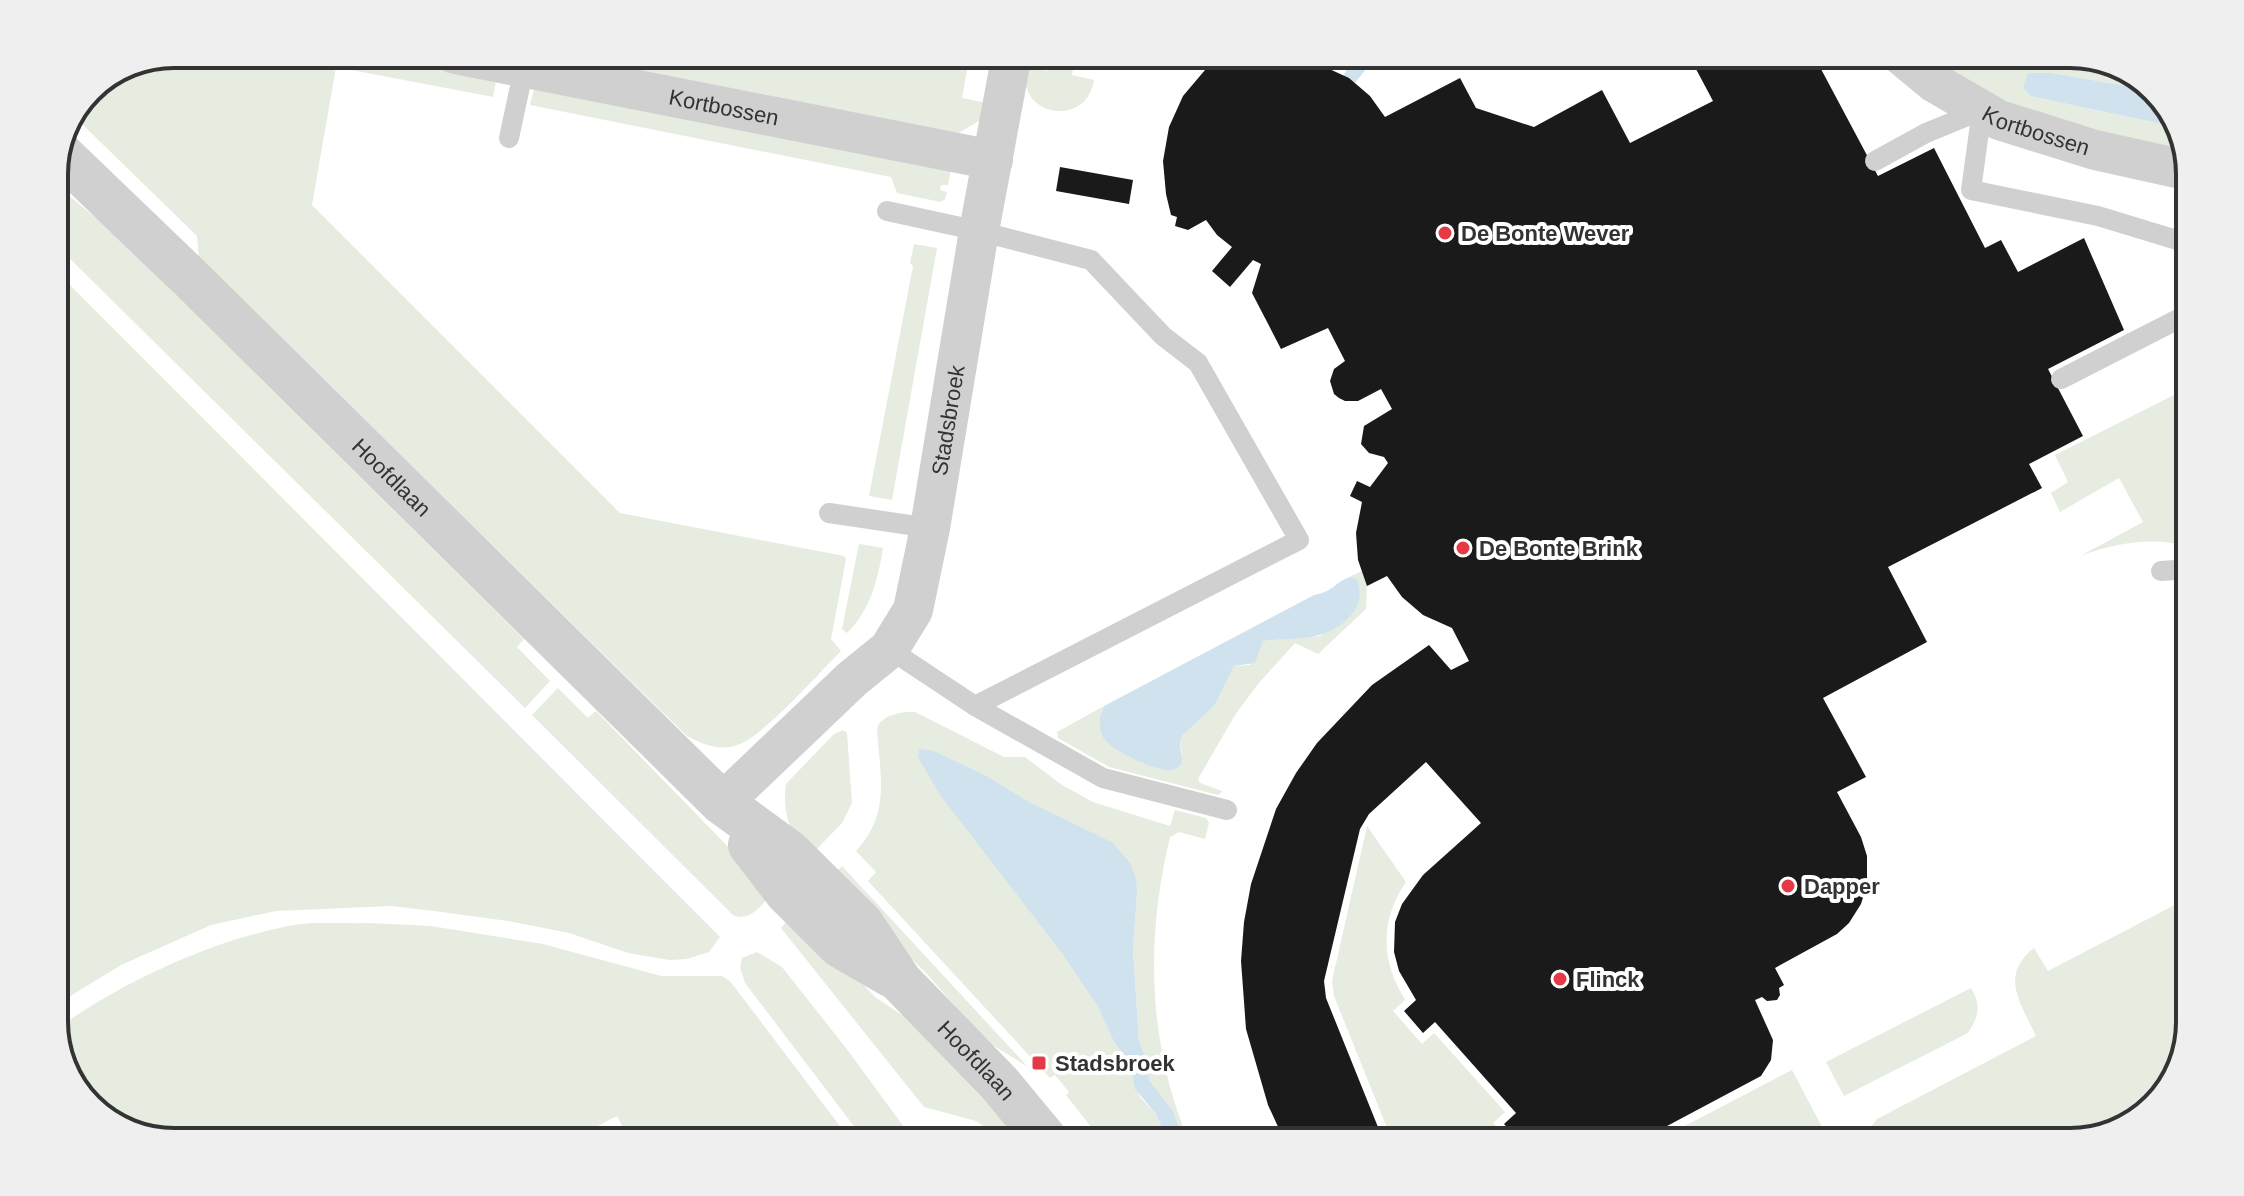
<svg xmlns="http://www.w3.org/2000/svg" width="2244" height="1196" viewBox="0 0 2244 1196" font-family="Helvetica,sans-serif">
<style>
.green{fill:#e6ecdf}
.water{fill:#cfe2ee}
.building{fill:#1a1a1a}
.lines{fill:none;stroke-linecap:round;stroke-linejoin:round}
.service{stroke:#d0d0d0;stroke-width:20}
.minor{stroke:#d0d0d0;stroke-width:40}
.tertiary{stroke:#d0d0d0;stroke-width:44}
.poi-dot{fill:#e63946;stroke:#fff;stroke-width:3}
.labels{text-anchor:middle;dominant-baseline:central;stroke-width:8;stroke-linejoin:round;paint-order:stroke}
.street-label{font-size:22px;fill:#333;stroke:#fff}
.poi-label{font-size:22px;font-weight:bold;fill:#333;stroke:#fff;text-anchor:start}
.rim{fill:none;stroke:#333;stroke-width:4}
</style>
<rect width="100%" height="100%" fill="#fff"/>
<g class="green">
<path d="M174 54H391L497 75 493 97 336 67 312 205 620 513 844 556 846 559 831 639 841 651C820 672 765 734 740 744 721 752 704 745 687 736L199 259 197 236 84 126 74 122 89 89Z"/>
<polygon points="550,54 970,54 962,98 986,103 982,119 949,139"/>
<path d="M1052 54H1075L1072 75 1094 80C1086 131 1012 114 1028 67L1048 71Z"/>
<polygon points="1919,54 2070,54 2123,67 2150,90 2052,73 2028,74 2023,87 2030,96 2176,127 2186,156 2047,124"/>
<polygon points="536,82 951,168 948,185 941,185 940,190 947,192 945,199 941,202 897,193 891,177 530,105"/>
<polygon points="54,183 110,230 524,639 517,647 550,681 525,708 54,243"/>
<polygon points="914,244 937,248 892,500 869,496 913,266 910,263"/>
<polygon points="54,269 720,937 709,952 687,959 669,960 628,953 569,933 508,921 434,911 391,906 276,911 211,925 121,965 54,1006"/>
<path d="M2190 387V547C2152 536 2118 543 2082 555L2143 522 2119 478 2060 512 2051 493 2068 482 2055 455Z"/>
<path d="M859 544 883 548C878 580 870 610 847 633L842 629Z"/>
<polygon points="1362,571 1367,586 1366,609 1318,654 1295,643 1258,684 1235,715 1198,779 1200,783 1222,791 1221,793 1218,795 1109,767 1058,738 1057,732 1104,706 1101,712 1113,746 1145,764 1182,753 1180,742 1183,735 1215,705 1234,666 1250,665 1262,641 1321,636 1351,577 1347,578"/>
<path d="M558 688 588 718 596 711 773 893C762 904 750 923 733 915L532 715Z"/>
<path d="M905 712H915L1004 757H1025L1062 785 1093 802 1170 826 1175 810 1206 818 1209 823 1205 839 1179 832 1170 837C1145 940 1148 1044 1189 1142H1185L1173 1111 1149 1080 1148 1064 1139 1041 1133 950 1137 893 1113 844 1031 803 987 776 934 751 1097 1005 1113 1040 1129 1063 1133 1081 1140 1097 1156 1114 1168 1142H1103L1066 1095 1069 1092 1055 1075 1050 1078 868 881 876 872 856 851C891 814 880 776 877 729 880 717 894 714 905 712Z"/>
<path d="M843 730 847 733 852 803 842 823 809 857C791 830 782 818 786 784L834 734Z"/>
<path d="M1367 826 1406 882C1379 921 1381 963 1406 1001L1405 1000 1393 1011 1422 1044 1434 1033 1505 1112 1493 1123 1510 1142H1394L1391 1138 1334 996 1332 981Z"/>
<polygon points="842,866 1028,1067 983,1039 928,975 830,878"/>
<path d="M2190 897V1022L2177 1075 2136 1122 2070 1142H1869L1870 1128 1877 1119 2036 1036C2022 1005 1998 976 2034 948L2048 971Z"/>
<polygon points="794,912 875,997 908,1019 979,1090 1024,1142 1001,1142 989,1130 976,1121 924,1107 781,928"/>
<path d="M368 923 431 926 543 944 661 976H722L730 981 852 1142H631L617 1116 567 1142H174L121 1129 74 1088 54 1031C120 983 208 942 288 926 313 921 342 924 368 923Z"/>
<polygon points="757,952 782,967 846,1048 915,1142 866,1142 745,983 740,967 742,958"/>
<path d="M1971 988C1981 1005 1979 1016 1968 1033L1844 1096 1826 1062Z"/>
<polygon points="1792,1070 1830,1142 1654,1142"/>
</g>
<g class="water">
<path d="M1350 54H1400C1392 66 1381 70 1366 69L1355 83 1343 76 1353 60Z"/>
<polygon points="2028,73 2052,73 2150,90 2170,108 2176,127 2030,96 2023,87"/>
<path d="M1351 577 1357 579C1362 592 1360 605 1351 615 1327 643 1296 637 1263 641L1255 663 1234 666 1215 705 1183 735 1180 742 1182 763C1178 767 1177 769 1171 770 1157 772 1110 750 1103 737 1098 727 1099 716 1104 706L1314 595C1334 592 1335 581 1351 577Z"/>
<polygon points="919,749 934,751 987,776 1031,803 1099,836 1113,843 1130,863 1136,879 1137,893 1133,950 1139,1041 1148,1064 1149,1080 1173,1111 1185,1142 1168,1142 1156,1114 1135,1089 1129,1063 1113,1040 1097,1005 1062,953 940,795 918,757"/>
</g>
<g class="building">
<polygon points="1228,54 1330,54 1325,67 1349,78 1370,96 1385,117 1460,78 1476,108 1534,127 1602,90 1630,143 1713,101 1688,54 1813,54 1878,176 1934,148 1985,248 2001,240 2018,272 2084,238 2124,330 2048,369 2083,436 2029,464 2042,488 1888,567 1927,642 1823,698 1866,777 1837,792 1861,837 1867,856 1867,885 1861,904 1849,923 1837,934 1775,968 1784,985 1779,988 1780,995 1777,1000 1767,1001 1762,997 1755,1000 1773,1040 1771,1060 1761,1076 1637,1142 1543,1142 1536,1134 1527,1142 1521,1142 1504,1124 1516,1113 1435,1022 1423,1033 1404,1011 1416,1000 1399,971 1394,952 1395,922 1402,904 1423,875 1481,823 1426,762 1369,814 1360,829 1324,981 1326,998 1384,1142 1285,1142 1268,1105 1246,1029 1241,961 1244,922 1251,884 1276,809 1296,773 1317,743 1372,685 1429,645 1451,670 1469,661 1452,628 1423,615 1402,597 1387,576 1367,586 1358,560 1356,533 1362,502 1350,496 1357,481 1370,487 1388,463 1384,457 1369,453 1361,444 1364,426 1392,409 1381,389 1358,401 1345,401 1339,398 1334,394 1330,381 1334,369 1345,361 1328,328 1281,349 1252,293 1261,264 1253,260 1230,287 1212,271 1232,247 1217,235 1206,220 1188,230 1175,226 1177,217 1171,215 1166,194 1163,161 1169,127 1183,96 1205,70"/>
<polygon points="1060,167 1133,180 1129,204 1056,191"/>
<polygon points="618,1127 626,1142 589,1142"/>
</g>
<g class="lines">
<g class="service">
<polyline points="1982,110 1971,190 2098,216 2190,244"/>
<polyline points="509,138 524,68"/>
<polyline points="1875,161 1926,133 1982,110"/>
<polyline points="887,211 979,231 1091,260 1163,336 1198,363 1299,540 975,706"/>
<polyline points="2061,379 2190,313"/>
<polyline points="829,513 930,528"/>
<polyline points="2161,571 2190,569"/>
<polyline points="889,649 975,706 1103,778 1227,810"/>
</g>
<g class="minor">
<path id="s1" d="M455 54 993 160"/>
<path id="s2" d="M1900 54 1935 83 1999 120 2095 150 2190 171"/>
<path id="s3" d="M722 803 852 679 889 649 913 610 930 528 979 231 1012 54"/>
</g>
<g class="tertiary">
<path id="s4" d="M60 153 189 277 722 803 788 851 862 924 900 981 999 1083 1048 1142"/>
<polyline points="750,845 787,893 840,946 892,976"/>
</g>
</g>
<g class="poi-dot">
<circle cx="1445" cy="233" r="8"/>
<circle cx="1463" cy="548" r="8"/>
<circle cx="1788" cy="886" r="8"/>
<circle cx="1560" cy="979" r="8"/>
<rect x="1031" y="1055" width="16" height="16" rx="4"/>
</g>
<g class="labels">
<g class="street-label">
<text stroke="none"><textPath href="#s1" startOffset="274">Kortbossen</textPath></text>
<text stroke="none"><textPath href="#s2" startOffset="158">Kortbossen</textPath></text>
<text stroke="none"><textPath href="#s3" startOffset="466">Stadsbroek</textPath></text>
<text stroke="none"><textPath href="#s4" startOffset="464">Hoofdlaan</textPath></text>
<text stroke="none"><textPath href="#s4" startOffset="1292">Hoofdlaan</textPath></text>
</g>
<g class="poi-label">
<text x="1461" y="233">De Bonte Wever</text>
<text x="1479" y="548">De Bonte Brink</text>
<text x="1804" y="886">Dapper</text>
<text x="1576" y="979">Flinck</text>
<text x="1055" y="1063">Stadsbroek</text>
</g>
</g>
<path d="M0 0H2244V1196H0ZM174 68H2070A106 106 0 0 1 2176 174V1022A106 106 0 0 1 2070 1128H174A106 106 0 0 1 68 1022V174A106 106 0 0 1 174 68Z" fill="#efefef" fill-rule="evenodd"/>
<path class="rim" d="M174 68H2070A106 106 0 0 1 2176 174V1022A106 106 0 0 1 2070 1128H174A106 106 0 0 1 68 1022V174A106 106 0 0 1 174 68Z"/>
</svg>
